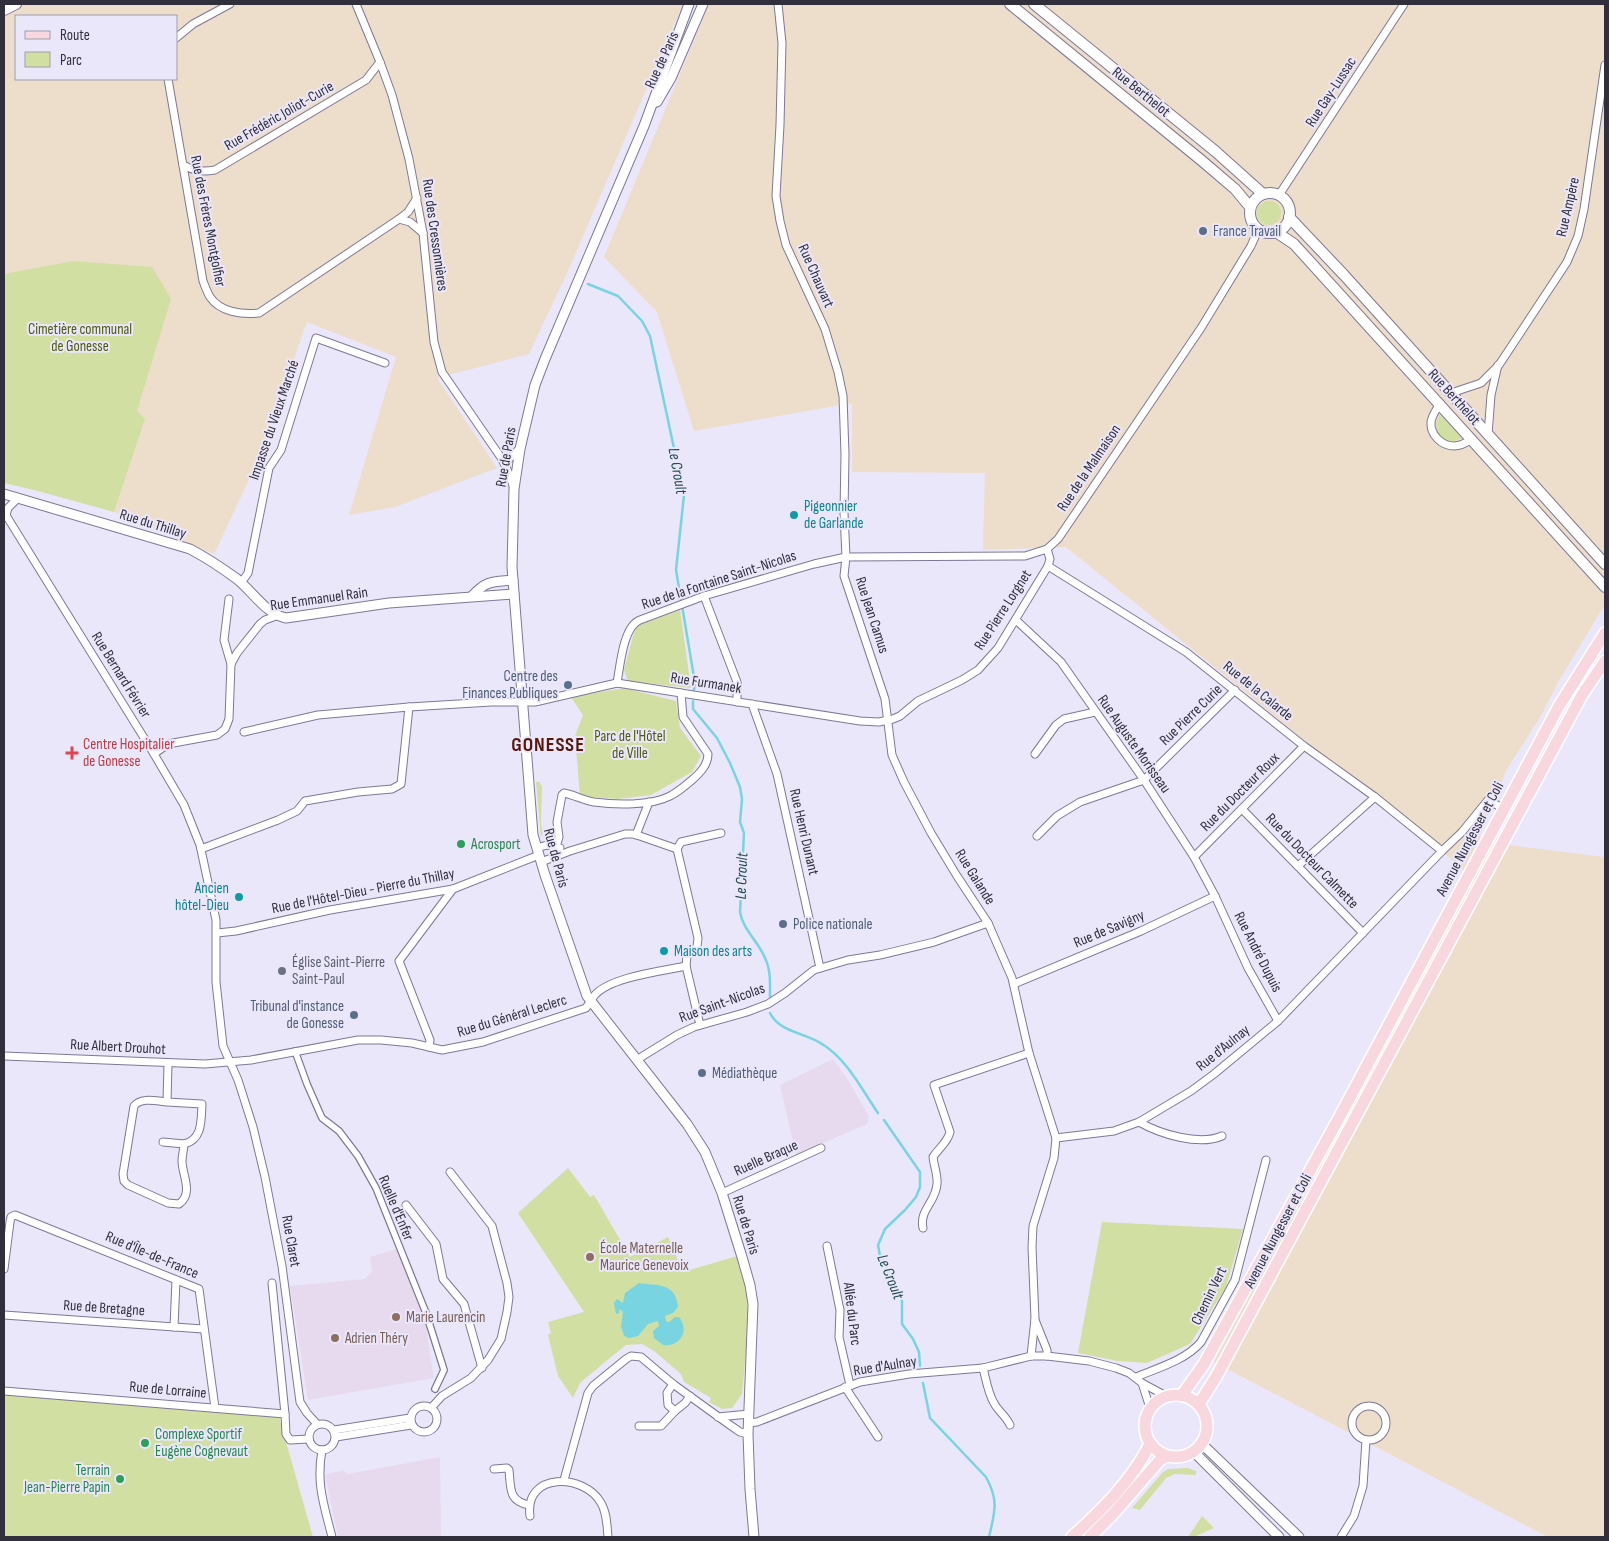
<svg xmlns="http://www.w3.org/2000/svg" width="1609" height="1541" viewBox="0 0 1609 1541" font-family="'Sofia Sans Condensed',sans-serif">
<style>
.industrial{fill:#edddcb;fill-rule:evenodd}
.education{fill:#e8daee}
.green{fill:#d1dfa2}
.water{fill:#78d4e1}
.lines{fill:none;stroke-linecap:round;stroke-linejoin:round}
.stream{stroke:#78d4e1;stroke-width:2.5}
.pedestrian-casing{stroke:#7e7895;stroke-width:8}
.minor-casing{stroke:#7e7895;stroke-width:9}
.tertiary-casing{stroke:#7e7895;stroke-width:11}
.secondary-casing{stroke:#7e7895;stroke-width:12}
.primary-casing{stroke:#fff;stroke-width:14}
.pedestrian{stroke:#fff;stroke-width:5.5}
.minor{stroke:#fff;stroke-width:7}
.tertiary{stroke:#fff;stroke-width:9}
.secondary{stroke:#fff;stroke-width:10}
.primary{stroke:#f9d7df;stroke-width:11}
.service-dot{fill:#5c6f8a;stroke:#eae7fb;stroke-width:2}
.culture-dot{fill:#0f9aa8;stroke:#eae7fb;stroke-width:2}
.health-dot{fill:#e0444e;stroke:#eae7fb;stroke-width:2}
.leisure-dot{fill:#2e9e5b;stroke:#eae7fb;stroke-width:2}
.worship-dot{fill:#6b7280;stroke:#eae7fb;stroke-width:2}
.education-dot{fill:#8d6e63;stroke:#eae7fb;stroke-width:2}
.labels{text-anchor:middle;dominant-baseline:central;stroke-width:4;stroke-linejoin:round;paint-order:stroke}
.street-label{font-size:15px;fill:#322f3c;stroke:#eae7fb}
.service-label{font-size:15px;fill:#4e5e75;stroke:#eae7fb;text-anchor:start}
.park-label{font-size:15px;fill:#4d590d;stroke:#eae7fb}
.culture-label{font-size:15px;fill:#0d838f;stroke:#eae7fb;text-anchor:start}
.health-label{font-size:15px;fill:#be3a42;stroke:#eae7fb;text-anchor:start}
.leisure-label{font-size:15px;fill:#27864d;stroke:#eae7fb;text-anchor:start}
.worship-label{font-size:15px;fill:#5b616d;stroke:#eae7fb;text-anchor:start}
.education-label{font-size:15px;fill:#785e54;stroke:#eae7fb;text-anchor:start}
.water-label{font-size:16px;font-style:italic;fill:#1f494f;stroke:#eae7fb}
.district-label{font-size:20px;font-weight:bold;letter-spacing:1px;fill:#59170a;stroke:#eae7fb}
</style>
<rect width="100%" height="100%" fill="#eae7fb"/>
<g class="industrial">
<path d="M4 4H683L568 271 529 354 437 378 497 468 395 507 349 515 396 357 307 322 255 467 214 554 114 512 145 419 137 411 170 299 7 273 4 274ZM16 16H176V79H16Z"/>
<polygon points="709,4 1605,4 1605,604 1557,684 1542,714 1507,769 1479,835 1493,843 1605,857 1605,1537 1548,1537 1214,1362 1472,880 1455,862 1066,547 983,550 985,473 852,472 852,403 694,431 657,312 604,257"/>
</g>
<g class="education">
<polygon points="833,1059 850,1083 869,1117 867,1124 796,1155 780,1085"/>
<polygon points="396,1249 425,1321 434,1378 308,1400 290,1286 364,1279 372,1272 370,1257"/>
<polygon points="440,1457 441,1537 338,1537 325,1475 343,1470 348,1474"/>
</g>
<g class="green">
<circle cx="1269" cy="213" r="12"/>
<polygon points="73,261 152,267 171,299 137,411 145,419 114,512 38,491 4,483 4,274"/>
<path d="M1440 414 1443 415 1461 435V438C1454 443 1446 442 1439 435L1436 424Z"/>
<polygon points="680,610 691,688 628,681 624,670 633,636 637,626"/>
<polygon points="624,688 676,701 680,728 701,756 692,772 651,795 618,799 580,796 575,736 583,715 571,697"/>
<polygon points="536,782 540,782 540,784 542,786 541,825 543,832 541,838"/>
<polygon points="568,1168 590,1197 594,1195 630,1257 668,1237 683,1272 737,1256 747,1292 747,1342 742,1394 732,1408 722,1409 709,1402 711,1398 684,1382 681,1374 654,1351 642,1344 626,1345 611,1357 580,1383 573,1398 558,1376 548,1335 551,1333 548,1322 584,1312 518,1213"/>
<polygon points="1102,1222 1243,1229 1226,1287 1190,1344 1147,1363 1118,1361 1078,1353"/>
<polygon points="4,1393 279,1417 313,1537 4,1537"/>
<polygon points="1187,1468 1196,1471 1196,1475 1175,1474 1166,1478 1140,1510 1132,1508 1163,1472 1169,1469"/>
<polygon points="1202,1516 1214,1528 1194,1537 1188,1537"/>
</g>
<path class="water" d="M639 1283C657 1286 676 1282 678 1307L673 1313 665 1316 666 1321 669 1322 675 1317H679C690 1331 680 1347 663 1345L654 1338 653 1331 659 1326 658 1321 648 1324 638 1336 629 1338 624 1336 621 1326 623 1312 620 1309 619 1313 616 1314 614 1303 617 1299 623 1303 625 1293Z"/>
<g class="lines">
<g class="stream">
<polyline points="588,284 618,296 642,321 650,336 684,495 676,570 695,683 694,690"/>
<path d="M693 701V709L717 738 730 763 740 787 742 799 740 822 744 833 740 912C743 930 758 941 765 958 771 970 770 984 770 997"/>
<path d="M770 1013C779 1032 806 1033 822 1044 847 1059 862 1090 878 1113"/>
<polyline points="884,1120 920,1172 920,1187 916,1197 905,1210 885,1229 878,1245 880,1256 897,1288 902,1301 902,1324 913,1339 919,1352 920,1366"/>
<path d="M923 1383 930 1418 986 1477C999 1501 995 1511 989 1537"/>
</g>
<defs>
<polyline id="pedestrian" points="295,1051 307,1084 322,1118 339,1131 358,1156 376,1188 426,1313 444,1370 435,1389"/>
<g id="minor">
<polyline points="356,4 380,62 392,95 409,159 423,233 434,342 442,372 502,459 510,476 513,486"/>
<polyline points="778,4 782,43 780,125 776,196 780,221 786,245 825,329 838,372 843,396 845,454 844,513 846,557 844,576 885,699 892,755 904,782 931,833 957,876 988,923 1012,978 1029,1053 1056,1138 1054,1158 1033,1226 1032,1247 1035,1319 1031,1356"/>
<polyline points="176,38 193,24 230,4"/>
<path d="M168 79 203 281C205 286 207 292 210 297 220 312 242 315 259 313L399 219 410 222 423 233"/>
<path d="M183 165C194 171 202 172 215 170L366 80 380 62"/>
<polyline points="1279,195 1404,4"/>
<polyline points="399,219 408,212 417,198"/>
<polyline points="1451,393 1481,383 1499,365 1567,262 1578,236 1584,209 1605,65"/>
<path d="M1440 403C1437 409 1432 415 1431 422 1430 434 1441 446 1454 446 1461 446 1466 443 1472 439"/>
<polyline points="1488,435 1491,395 1498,365"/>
<polyline points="502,459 509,459 519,449"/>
<polyline points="4,512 154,754 184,805 200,845 216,920 216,982 223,1046 238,1080 253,1127 265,1177 282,1266 300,1402 307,1413 317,1424"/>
<polyline points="6,515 8,508 18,498"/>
<polyline points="1048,566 1186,652 1304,746 1375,797 1442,851"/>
<polyline points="241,583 248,573 269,468 281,450 316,338 385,363"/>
<polyline points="704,596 737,682 737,702"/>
<polyline points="229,599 224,640 231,664"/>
<polyline points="1016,620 1061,662 1144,780 1194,857 1215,896 1248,968 1278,1021"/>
<path d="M617 683C620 667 623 626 640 620L704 596 814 564 846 557 1025 556 1047 549 1058 539 1201 328 1251 246 1258 230"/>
<polyline points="752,704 777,774 820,968"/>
<polyline points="244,732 318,715 409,707 491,702 535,702 617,683 860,721 879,722 893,719 900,716 918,701 962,680 978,670 998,648 1048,566 1050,559 1047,549"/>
<polyline points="154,754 168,744 217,735 225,729 229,719 231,664 237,653 260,624 265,620 276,616"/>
<polyline points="1035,754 1056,725 1064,719 1095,712"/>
<polyline points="1242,809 1363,933"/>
<polyline points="636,835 649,802"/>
<polyline points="1037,836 1057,816 1080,802 1144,780 1235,690"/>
<polyline points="537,848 547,845 560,848"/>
<polyline points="201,849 278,820 297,811 305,801 358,792 392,789 401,784 409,707"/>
<polyline points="677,849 698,938 697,947 687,955 686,966 700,1025"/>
<polyline points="677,849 681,842 721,833"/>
<path d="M553 857 559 837 557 822 562 795 564 793C574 795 583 800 594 802 615 805 651 806 670 796 678 792 685 786 692 780 700 773 708 765 708 754L683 717 681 693"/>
<polyline points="1194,857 1304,746"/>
<polyline points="541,862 570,851 625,834 634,834 677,849"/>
<polyline points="1298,866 1375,797"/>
<polyline points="217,933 236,931 330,910 453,889 539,855"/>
<polyline points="1014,984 1141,931 1215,896"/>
<polyline points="429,1047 430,1040 399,961 453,889"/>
<path d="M4 1056 205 1064 251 1060 358 1040H381L412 1043 442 1050 483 1042 586 1008C589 1004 591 999 594 996 609 977 663 971 686 966"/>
<polyline points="638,1059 677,1035 694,1027 747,1012 768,1004 785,993 814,970 848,960 880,955 934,942 988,923"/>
<path d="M167 1102C156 1101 141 1097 134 1106L123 1174 124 1181 128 1185 168 1203 179 1204C194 1193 182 1175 182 1161 182 1155 184 1149 184 1144 203 1140 201 1119 202 1104L167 1102 168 1064"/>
<path d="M1139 1122C1160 1134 1199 1146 1222 1136"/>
<polyline points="1056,1138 1114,1131 1139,1122 1191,1091 1214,1074 1278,1021 1442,851 1462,832 1488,800 1504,809"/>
<polyline points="163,1142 184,1144"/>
<polyline points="722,1193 821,1148"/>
<polyline points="406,1205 436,1244 443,1279 464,1304 482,1368"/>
<path d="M923 1228C919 1210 936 1202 937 1184 938 1176 934 1166 933 1157 938 1149 948 1142 950 1132L934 1085 1029 1053"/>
<polyline points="827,1246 840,1310 839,1337 850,1385"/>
<polyline points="4,1269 10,1222 11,1217 15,1215 199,1289 215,1408"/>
<polyline points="272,1283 285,1414"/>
<polyline points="4,1315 203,1329"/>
<polyline points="1035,1320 1047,1350 1047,1356"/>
<polyline points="174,1327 176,1280"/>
<path d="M983 1368C986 1379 988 1393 994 1403 998 1411 1006 1416 1010 1425"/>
<path d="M1136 1377C1158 1368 1186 1360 1201 1342L1235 1280 1266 1160"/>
<polyline points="1142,1383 1150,1408"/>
<polyline points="673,1384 667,1393 668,1405 675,1411"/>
<polyline points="845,1387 878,1437"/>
<polyline points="4,1391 285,1414 286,1434 290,1440 309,1439"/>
<circle cx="424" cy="1419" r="13"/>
<circle cx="1369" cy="1423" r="17"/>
<polyline points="431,1408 442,1396 471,1378 488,1360 501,1339 507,1312 509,1297 507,1283 492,1226 450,1172"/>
<polyline points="718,1417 749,1414"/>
<polyline points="748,1423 757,1422 860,1382 909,1374 983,1368 1031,1356 1047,1356 1089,1361 1116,1368 1129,1373 1142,1383 1166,1396"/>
<circle cx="322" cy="1437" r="13"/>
<polyline points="639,1426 661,1426 675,1411 685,1403 690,1396"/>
<polyline points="334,1430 410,1418"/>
<polyline points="336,1437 411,1425"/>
<path d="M322 1450C316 1484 324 1505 332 1537"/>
<path d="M494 1469 507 1468 509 1470C511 1488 508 1501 529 1505"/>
<polyline points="564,1480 588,1393 593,1386 626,1359 631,1356 641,1357 673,1384 727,1423 740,1432 748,1434"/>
<path d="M530 1516C524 1472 584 1473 601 1503 607 1513 607 1526 608 1537"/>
<polyline points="1341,1537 1354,1516 1363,1486 1366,1440"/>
</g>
<g id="tertiary">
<polyline points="689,4 644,126 545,359 535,385 520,449 514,489 512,567 533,835 545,875 587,996 687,1124 705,1152 722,1193 742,1257 750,1285 753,1304 748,1434 750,1489 754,1537"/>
<polyline points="657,102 671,78 703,4"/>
<path d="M4 494 190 549C207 558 222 568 237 579 253 592 266 614 286 618L389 603 514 594"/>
<path d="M472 596C487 580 492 582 513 580"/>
<polyline points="1202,1444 1299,1537"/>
<polyline points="1194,1452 1279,1537"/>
</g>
<g id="secondary">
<polyline points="1010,4 1201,160 1235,189 1250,207"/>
<polyline points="1034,4 1215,151 1263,194"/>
<polyline points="4,10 16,4"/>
<circle cx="1270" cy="213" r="20"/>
<polyline points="1289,217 1344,275 1605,564"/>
<polyline points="1276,232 1294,244 1605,587"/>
</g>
<g id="primary">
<circle cx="1176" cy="1426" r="31"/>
<polyline points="1182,1395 1204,1364 1340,1116 1559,706 1605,633"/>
<path d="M1199 1404 1216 1377C1338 1150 1460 923 1582 695L1605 661"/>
<path d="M1072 1537C1102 1510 1132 1480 1150 1444"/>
<polyline points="1090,1537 1114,1513 1160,1460 1167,1456"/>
</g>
</defs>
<use href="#pedestrian" class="pedestrian-casing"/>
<use href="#minor" class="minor-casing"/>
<use href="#tertiary" class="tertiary-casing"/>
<use href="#secondary" class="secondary-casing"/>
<use href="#primary" class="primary-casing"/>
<use href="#pedestrian" class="pedestrian"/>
<use href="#minor" class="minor"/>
<use href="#tertiary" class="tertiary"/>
<use href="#secondary" class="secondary"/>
<use href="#primary" class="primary"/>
</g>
<g class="service-dot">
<circle cx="1203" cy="231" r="5"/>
<circle cx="568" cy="685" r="5"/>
<circle cx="783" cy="924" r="5"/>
<circle cx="354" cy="1015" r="5"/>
<circle cx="702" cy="1073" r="5"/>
</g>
<g class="culture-dot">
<circle cx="794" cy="515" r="5"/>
<circle cx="239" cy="897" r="5"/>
<circle cx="664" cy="951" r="5"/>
</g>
<path class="health-dot" d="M69.5 745.5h5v5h5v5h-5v5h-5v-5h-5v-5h5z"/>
<g class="leisure-dot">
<circle cx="461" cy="844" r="5"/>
<circle cx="145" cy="1443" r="5"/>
<circle cx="120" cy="1479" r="5"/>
</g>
<circle class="worship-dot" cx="282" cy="971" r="5"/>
<g class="education-dot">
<circle cx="590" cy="1257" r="5"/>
<circle cx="396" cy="1317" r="5"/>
<circle cx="335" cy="1338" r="5"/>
</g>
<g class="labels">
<g class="street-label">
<text transform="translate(662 60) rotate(-65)">Rue de Paris</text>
<text transform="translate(1141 92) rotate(39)">Rue Berthelot</text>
<text transform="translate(1331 92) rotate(-57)">Rue Gay-Lussac</text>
<text transform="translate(279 116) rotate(-30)">Rue Frédéric Joliot-Curie</text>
<text transform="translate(1568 207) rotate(-77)">Rue Ampère</text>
<text transform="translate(208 221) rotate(79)">Rue des Frères Montgolfier</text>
<text transform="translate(435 235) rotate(82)">Rue des Cressonnières</text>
<text transform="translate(816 276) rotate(66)">Rue Chauvart</text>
<text transform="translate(1454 397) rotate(48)">Rue Berthelot</text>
<text transform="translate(274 420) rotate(-71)">Impasse du Vieux Marché</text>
<text transform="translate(506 457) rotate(-80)">Rue de Paris</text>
<text transform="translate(1089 468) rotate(-56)">Rue de la Malmaison</text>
<text transform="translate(153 524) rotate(17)">Rue du Thillay</text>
<text transform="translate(719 580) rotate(-18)">Rue de la Fontaine Saint-Nicolas</text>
<text transform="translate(319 599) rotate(-8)">Rue Emmanuel Rain</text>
<text transform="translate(1003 610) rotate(-57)">Rue Pierre Lorgnet</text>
<text transform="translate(872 615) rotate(72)">Rue Jean Camus</text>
<text transform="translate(121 675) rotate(58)">Rue Bernard Février</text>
<text transform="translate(706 683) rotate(9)">Rue Furmanek</text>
<text transform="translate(1258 691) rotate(39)">Rue de la Calarde</text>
<text transform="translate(1191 715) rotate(-44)">Rue Pierre Curie</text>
<text transform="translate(1134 744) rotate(55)">Rue Auguste Morisseau</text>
<text transform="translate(1240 792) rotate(-45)">Rue du Docteur Roux</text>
<text transform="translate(804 832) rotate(77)">Rue Henri Dunant</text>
<text transform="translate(1470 839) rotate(-62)">Avenue Nungesser et Coli</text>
<text transform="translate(556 858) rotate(75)">Rue de Paris</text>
<text transform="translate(1312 861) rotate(46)">Rue du Docteur Calmette</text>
<text transform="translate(975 877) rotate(58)">Rue Galande</text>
<text transform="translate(363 891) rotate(-11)">Rue de l'Hôtel-Dieu - Pierre du Thillay</text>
<text transform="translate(1109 929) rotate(-23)">Rue de Savigny</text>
<text transform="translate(1258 952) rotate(63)">Rue André Dupuis</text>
<text transform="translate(722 1003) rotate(-20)">Rue Saint-Nicolas</text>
<text transform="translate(512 1016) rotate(-17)">Rue du Général Leclerc</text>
<text transform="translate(118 1047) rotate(3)">Rue Albert Drouhot</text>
<text transform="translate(1223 1048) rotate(-39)">Rue d'Aulnay</text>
<text transform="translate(766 1158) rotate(-24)">Ruelle Braque</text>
<text transform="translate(396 1208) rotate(67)">Ruelle d'Enfer</text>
<text transform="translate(746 1225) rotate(73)">Rue de Paris</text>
<text transform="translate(1278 1231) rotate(-62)">Avenue Nungesser et Coli</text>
<text transform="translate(291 1241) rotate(80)">Rue Claret</text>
<text transform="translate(152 1255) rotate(23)">Rue d'Île-de-France</text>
<text transform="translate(1209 1296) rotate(-64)">Chemin Vert</text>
<text transform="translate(104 1308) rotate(4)">Rue de Bretagne</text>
<text transform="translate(852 1314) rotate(83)">Allée du Parc</text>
<text transform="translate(885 1366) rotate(-9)">Rue d'Aulnay</text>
<text transform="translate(168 1390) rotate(5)">Rue de Lorraine</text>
</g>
<g class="service-label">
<text x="1213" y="231">France Travail</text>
<text x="558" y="676" text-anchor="end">Centre des<tspan x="558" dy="17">Finances Publiques</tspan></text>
<text x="793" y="924">Police nationale</text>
<text x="344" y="1006" text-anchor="end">Tribunal d'instance<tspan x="344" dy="17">de Gonesse</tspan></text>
<text x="712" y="1073">Médiathèque</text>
</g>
<g class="park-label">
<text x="80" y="329">Cimetière communal<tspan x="80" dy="17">de Gonesse</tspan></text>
<text x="630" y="736">Parc de l'Hôtel<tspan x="630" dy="17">de Ville</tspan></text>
</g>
<g class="culture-label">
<text x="804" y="506">Pigeonnier<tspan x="804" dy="17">de Garlande</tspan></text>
<text x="229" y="888" text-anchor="end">Ancien<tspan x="229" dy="17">hôtel-Dieu</tspan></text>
<text x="674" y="951">Maison des arts</text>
</g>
<g class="health-label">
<text x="83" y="744">Centre Hospitalier<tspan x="83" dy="17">de Gonesse</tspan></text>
</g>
<g class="leisure-label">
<text x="471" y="844">Acrosport</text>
<text x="155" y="1434">Complexe Sportif<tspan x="155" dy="17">Eugène Cognevaut</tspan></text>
<text x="110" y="1470" text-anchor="end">Terrain<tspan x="110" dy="17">Jean-Pierre Papin</tspan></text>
</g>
<g class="worship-label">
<text x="292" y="962">Église Saint-Pierre<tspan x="292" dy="17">Saint-Paul</tspan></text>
</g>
<g class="education-label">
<text x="600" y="1248">École Maternelle<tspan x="600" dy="17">Maurice Genevoix</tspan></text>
<text x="406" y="1317">Marie Laurencin</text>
<text x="345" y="1338">Adrien Théry</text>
</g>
<g class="water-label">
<text transform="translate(677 471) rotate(80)">Le Croult</text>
<text transform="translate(742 876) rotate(-88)">Le Croult</text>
<text transform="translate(890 1277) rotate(68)">Le Croult</text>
</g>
<g class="district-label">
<text x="548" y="745">GONESSE</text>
</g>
</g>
<rect width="1609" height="1541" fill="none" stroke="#322f3c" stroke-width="10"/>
<rect x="15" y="15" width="162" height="65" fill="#eae7fb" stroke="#a09daf"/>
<rect x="25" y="31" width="25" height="8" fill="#f9d7df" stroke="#a09daf"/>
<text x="60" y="40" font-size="15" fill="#322f3c">Route</text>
<rect x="25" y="52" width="25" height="15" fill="#d1dfa2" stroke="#a09daf"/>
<text x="60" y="65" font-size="15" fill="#322f3c">Parc</text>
</svg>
